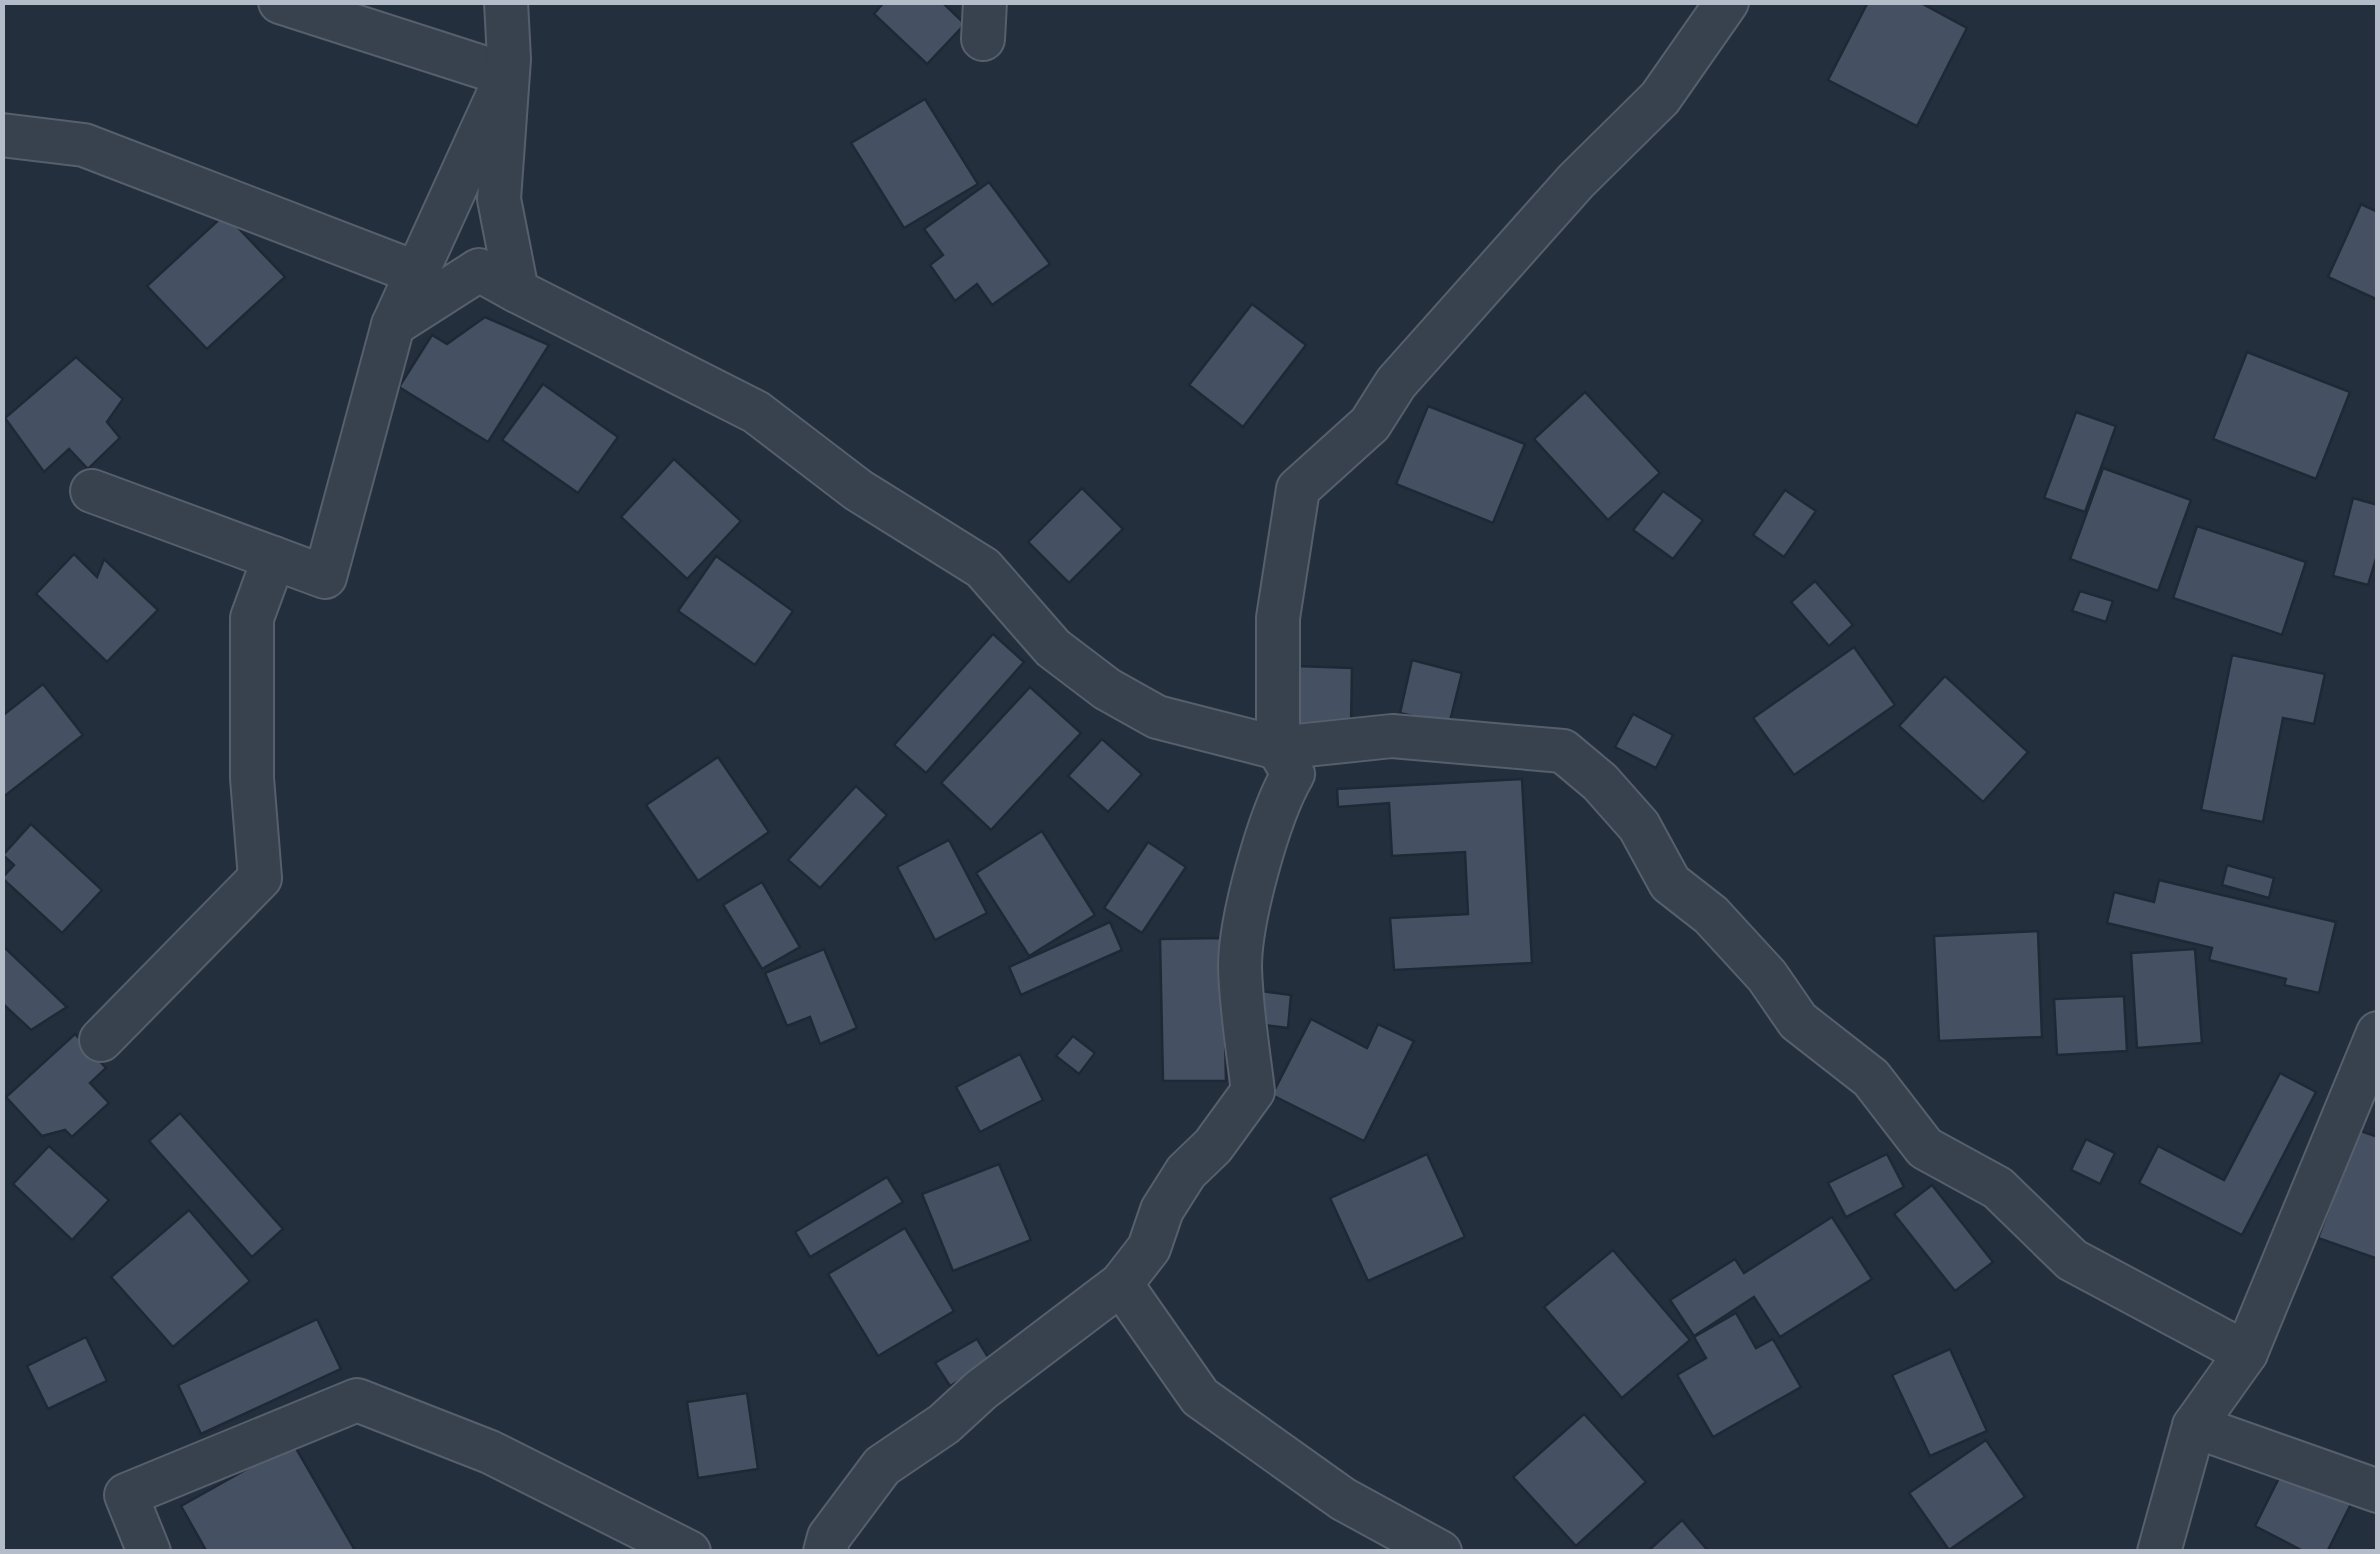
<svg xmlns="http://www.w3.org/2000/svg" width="2380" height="1554" viewBox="0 0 2380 1554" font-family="'IBM Plex Sans',sans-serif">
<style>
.building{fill:#455162;stroke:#1f2835;stroke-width:2.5}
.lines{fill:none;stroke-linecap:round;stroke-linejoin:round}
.street-casing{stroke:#565f6c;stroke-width:46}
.street{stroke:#38414e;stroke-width:42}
</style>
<rect width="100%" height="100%" fill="#242f3e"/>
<g class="building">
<polygon points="884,2 942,2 965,24 927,64 874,14"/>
<polygon points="1868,2 1919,2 1967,28 1917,126 1828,80"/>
<polygon points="925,99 978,184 904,228 851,143"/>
<polygon points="989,182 1050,264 992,305 977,284 955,301 930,265 943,255 924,229"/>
<polygon points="2361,204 2378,212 2378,300 2328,277"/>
<polygon points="225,214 285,277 207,349 147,286"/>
<polygon points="1252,304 1306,345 1243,427 1189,385"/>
<polygon points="485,317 549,345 488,442 399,387 432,335 447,344"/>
<polygon points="2247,352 2350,392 2316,479 2213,439"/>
<polygon points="76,357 123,399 107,422 120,438 88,469 69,449 44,472 5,418"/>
<polygon points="543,384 618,437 578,493 502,440"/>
<polygon points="1585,392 1660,473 1608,520 1534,439"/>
<polygon points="1428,406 1525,444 1493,523 1396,484"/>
<polygon points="2076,412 2116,426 2085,512 2044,498"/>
<polygon points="674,459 741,521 687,579 621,517"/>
<polygon points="2103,468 2191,500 2158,591 2070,559"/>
<polygon points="1082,488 1123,529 1069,583 1028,542"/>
<polygon points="1785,490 1816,511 1784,557 1753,535"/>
<polygon points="1663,491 1703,520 1673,559 1633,530"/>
<polygon points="2353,498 2378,505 2378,552 2368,585 2333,576"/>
<polygon points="2197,526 2306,562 2282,635 2173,598"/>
<polygon points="74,554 97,577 104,559 158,610 107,662 36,594"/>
<polygon points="716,556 793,611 755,665 678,611"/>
<polygon points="1815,581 1853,625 1829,646 1791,602"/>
<polygon points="2080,591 2113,601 2106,622 2072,611"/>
<polygon points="993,634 1024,662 926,773 894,745"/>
<polygon points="1854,647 1895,705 1794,775 1753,718"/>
<polygon points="2232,655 2325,674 2314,724 2283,718 2263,822 2201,810"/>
<polygon points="1412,660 1462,673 1449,725 1400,713"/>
<polygon points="1296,666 1352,668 1351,726 1295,724"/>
<polygon points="1945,676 2028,752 1983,802 1899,726"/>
<polygon points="43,684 83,735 2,798 2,716"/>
<polygon points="1030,687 1081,733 991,830 941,783"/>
<polygon points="1633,714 1673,735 1656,768 1615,747"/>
<polygon points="1102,739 1142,774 1108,812 1068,776"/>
<polygon points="718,757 769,832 698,881 646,805"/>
<polygon points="1522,779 1532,963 1394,970 1390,918 1468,914 1465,852 1392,856 1389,803 1338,807 1337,789"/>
<polygon points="856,786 887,815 820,888 788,860"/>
<polygon points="31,824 102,890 62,933 2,878 14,865 3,855"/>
<polygon points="1042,831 1095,915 1029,956 976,873"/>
<polygon points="949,840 987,913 935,940 897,867"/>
<polygon points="1148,842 1186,867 1142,933 1104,908"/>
<polygon points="2227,865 2274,878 2269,898 2222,885"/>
<polygon points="2159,880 2336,922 2319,993 2284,985 2286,979 2209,960 2212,948 2107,923 2114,892 2154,902"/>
<polygon points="762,882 800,947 762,969 723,905"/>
<polygon points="1110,922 1122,950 1021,995 1009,967"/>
<polygon points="2038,931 2042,1037 1939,1041 1934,936"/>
<polygon points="1223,938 1226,1081 1163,1081 1160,939"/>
<polygon points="2,945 67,1007 31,1030 2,1003"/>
<polygon points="824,949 857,1028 820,1044 810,1017 787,1026 765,973"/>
<polygon points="2195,949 2202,1043 2137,1048 2131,953"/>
<polygon points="1261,991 1291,995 1288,1028 1257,1024"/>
<polygon points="2124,996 2127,1051 2057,1055 2054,999"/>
<polygon points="1311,1019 1367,1048 1378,1024 1414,1041 1364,1141 1272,1095"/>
<polygon points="75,1034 106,1068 90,1083 109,1103 72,1137 65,1130 42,1136 6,1097"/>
<polygon points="1073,1036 1095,1053 1079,1074 1056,1056"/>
<polygon points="1020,1054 1043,1100 980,1132 956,1087"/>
<polygon points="2280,1073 2316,1092 2242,1235 2139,1183 2158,1146 2224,1180"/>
<polygon points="180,1113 283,1229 252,1257 149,1141"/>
<polygon points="2358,1130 2378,1137 2378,1259 2318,1238"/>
<polygon points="2086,1139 2115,1153 2100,1184 2071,1170"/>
<polygon points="49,1146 109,1200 72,1240 13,1184"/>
<polygon points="1427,1154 1465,1237 1368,1281 1330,1198"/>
<polygon points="1887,1154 1904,1187 1846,1217 1828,1183"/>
<polygon points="999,1164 1031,1240 953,1271 922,1194"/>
<polygon points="887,1177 903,1202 810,1257 795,1232"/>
<polygon points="1932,1185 1993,1262 1955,1291 1894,1214"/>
<polygon points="189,1210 250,1281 173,1347 111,1277"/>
<polygon points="1832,1217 1872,1279 1780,1337 1754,1297 1694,1336 1670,1300 1735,1259 1744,1273"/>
<polygon points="905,1228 954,1311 878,1356 828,1274"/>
<polygon points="1613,1250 1690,1340 1622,1398 1544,1307"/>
<polygon points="1736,1313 1756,1348 1773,1339 1801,1387 1713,1437 1677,1375 1706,1358 1694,1337"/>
<polygon points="317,1319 341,1369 201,1434 178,1385"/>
<polygon points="86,1337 107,1381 48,1409 27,1366"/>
<polygon points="977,1339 991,1362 950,1386 935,1363"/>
<polygon points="1950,1349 1987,1431 1930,1456 1892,1375"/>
<polygon points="747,1393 758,1469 698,1478 687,1402"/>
<polygon points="1584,1414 1646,1482 1576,1546 1513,1477"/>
<polygon points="1986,1440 2025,1497 1949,1550 1909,1493"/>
<polygon points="293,1443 356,1552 207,1552 181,1506"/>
<polygon points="2288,1460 2356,1494 2327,1552 2305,1552 2255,1526"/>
<polygon points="1682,1520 1709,1552 1647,1552"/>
</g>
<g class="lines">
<defs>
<g id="street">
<polyline points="280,2 507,75 393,325 479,270 517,291"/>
<polyline points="506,2 509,59 499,199 517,291 756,412 858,490 983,568 1053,648 1107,689 1157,717 1278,748 1392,736 1563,751 1600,782 1639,826 1670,883 1711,915 1767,976 1798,1021 1871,1078 1925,1148 1998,1188 2072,1260 2246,1353"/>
<polyline points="983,39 985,2"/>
<polyline points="2,135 84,145 417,273"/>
<polyline points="92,491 325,577 393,325"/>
<polyline points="101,1040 260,878 252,778 252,618 274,558"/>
<polyline points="1121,1284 1200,1397 1343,1499 1440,1552"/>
<polyline points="2194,1426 2378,1491"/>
<polyline points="149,1552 126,1495 357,1400 490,1452 689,1552"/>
<path d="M825 1552 829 1537 882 1466 944 1424 981 1390 1121 1284 1149 1248 1162 1210 1186 1172 1213 1146 1253 1091C1248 1050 1241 1008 1240 967 1240 919 1269 815 1293 774L1278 748V618L1298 489 1370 424 1396 383 1576 181 1660 98 1727 2"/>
<polyline points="2159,1552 2194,1426 2246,1353 2378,1033"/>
</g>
</defs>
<use href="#street" class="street-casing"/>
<use href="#street" class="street"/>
</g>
<rect width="2380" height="1554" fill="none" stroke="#b4bcc9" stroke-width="10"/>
</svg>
